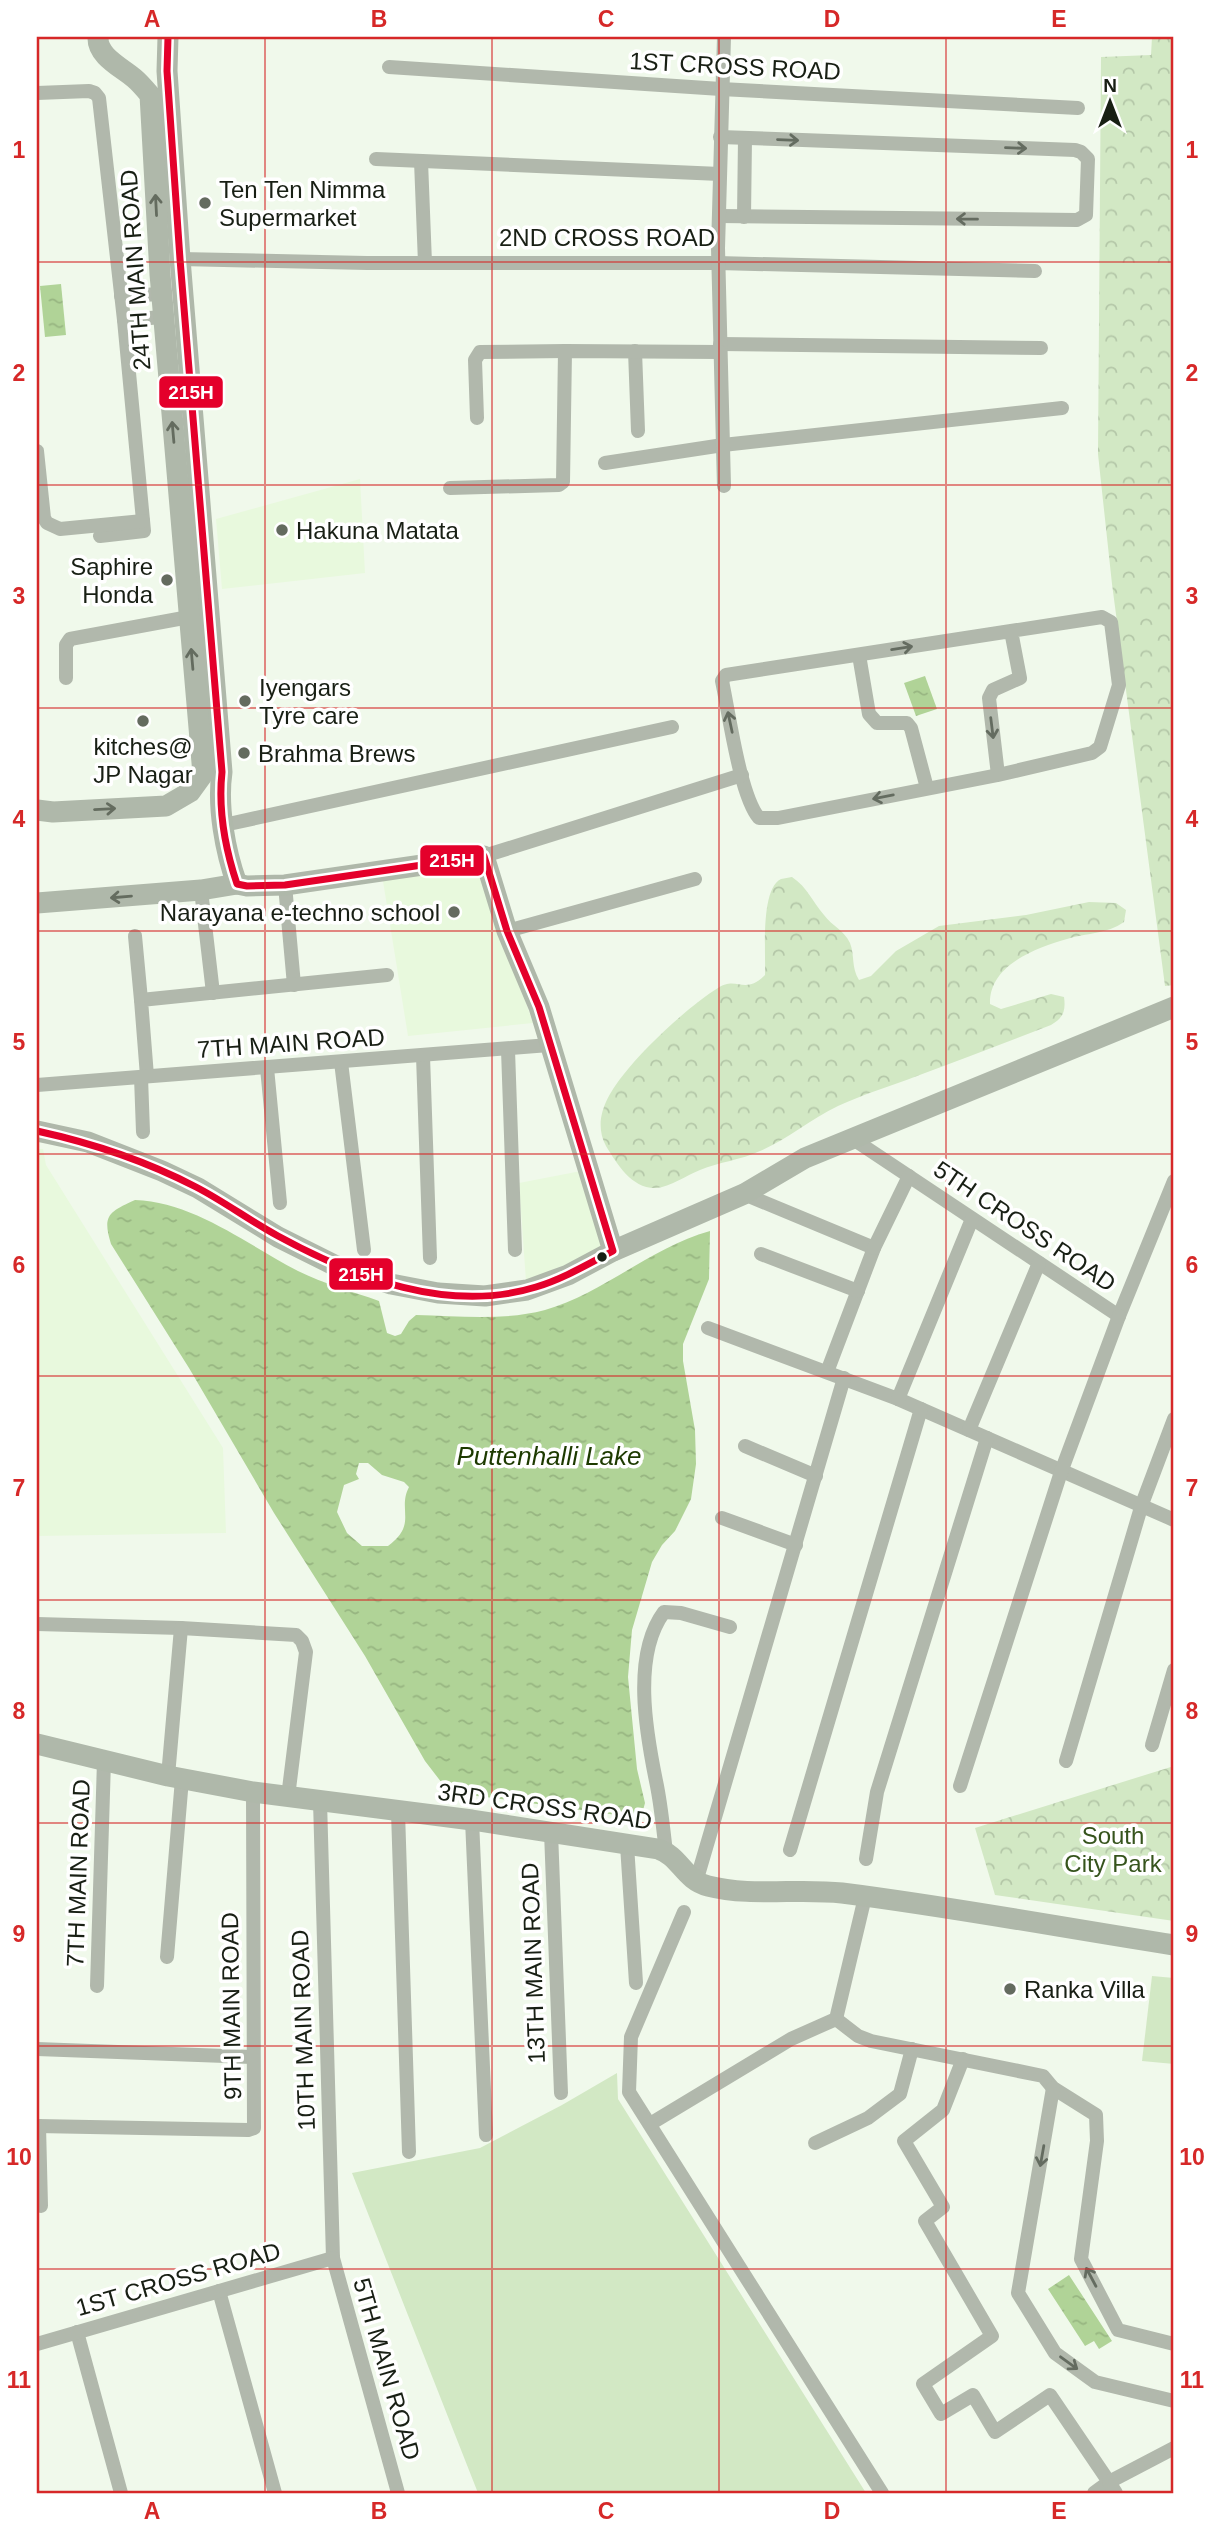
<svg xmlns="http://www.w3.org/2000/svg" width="1211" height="2530" viewBox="0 0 1211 2530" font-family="Helvetica,sans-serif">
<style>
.built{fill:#e8f9dd}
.green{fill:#d2e8c4}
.forest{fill:url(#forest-crowns)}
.water{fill:url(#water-ripples);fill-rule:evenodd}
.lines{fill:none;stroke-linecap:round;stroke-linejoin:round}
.street{stroke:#b1b8ac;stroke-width:14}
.secondary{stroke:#afb8aa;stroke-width:21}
.bus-1-casing{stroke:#fff;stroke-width:12}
.bus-1{stroke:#e4002b;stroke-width:7}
.oneway{stroke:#646c60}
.oneway2{stroke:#646c5f}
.grid{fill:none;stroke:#d62828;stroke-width:2;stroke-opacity:0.55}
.poi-dot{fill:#646b5f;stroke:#fff;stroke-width:2.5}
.bus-dot{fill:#181f14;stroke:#fff;stroke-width:2.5}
.labels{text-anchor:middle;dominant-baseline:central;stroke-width:7;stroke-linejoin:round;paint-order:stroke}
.street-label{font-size:24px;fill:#181f14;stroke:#fff}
.poi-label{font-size:24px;fill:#181f14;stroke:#fff;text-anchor:start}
.park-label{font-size:24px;fill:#36541d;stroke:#fff}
.water-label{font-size:26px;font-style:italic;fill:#1d3a00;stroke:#fff}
.line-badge{stroke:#fff;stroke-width:2.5}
.badge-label{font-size:19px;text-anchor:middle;font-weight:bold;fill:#fff}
.neatline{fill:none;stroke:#d62828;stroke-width:2.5}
.grid-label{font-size:23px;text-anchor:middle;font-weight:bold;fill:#d62828}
</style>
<defs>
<pattern id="forest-crowns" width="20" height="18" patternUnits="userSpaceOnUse" patternTransform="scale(1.75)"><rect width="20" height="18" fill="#d2e8c4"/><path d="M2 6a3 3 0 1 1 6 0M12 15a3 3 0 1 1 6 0" fill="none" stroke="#b4c7a8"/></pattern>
<pattern id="water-ripples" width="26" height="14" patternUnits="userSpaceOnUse" patternTransform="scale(1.75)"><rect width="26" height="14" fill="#b0d397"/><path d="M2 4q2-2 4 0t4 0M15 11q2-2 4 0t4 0" fill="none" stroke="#97b581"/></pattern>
</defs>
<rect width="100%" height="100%" fill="#f0f9eb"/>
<g class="built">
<polygon points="360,479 365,573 222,589 216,519"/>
<polygon points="468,865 481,874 533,1023 408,1036 382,875"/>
<polygon points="37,1149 43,1149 46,1165 223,1448 226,1533 37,1536"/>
<polygon points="581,1171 604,1251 526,1281 519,1183"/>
</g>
<g class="green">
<polygon points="1152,1976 1174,1978 1174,2064 1142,2061"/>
<polygon points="617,2073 618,2099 866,2493 478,2493 352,2173 480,2148 562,2105"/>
</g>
<g class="forest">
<polygon points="1152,37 1174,37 1174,985 1165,986 1112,584 1098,454 1101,57 1151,55"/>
<path d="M792 877C808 888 812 901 824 915 832 926 844 930 850 943 855 956 851 967 859 980L871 976 896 951 939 926 1026 915 1089 902 1116 903 1126 910 1124 922C1107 934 1086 933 1067 939 1036 948 989 965 990 1004L1001 1009 1051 994 1064 997C1066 1011 1063 1018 1051 1025 1007 1042 962 1059 917 1076 891 1086 864 1094 838 1106 811 1119 788 1139 760 1151 741 1160 719 1162 700 1170 687 1175 670 1187 656 1188 632 1189 617 1164 606 1146 592 1120 608 1094 624 1074 644 1048 690 1005 718 988 737 975 744 996 765 975 766 954 760 889 781 879 785 878 788 878 792 877Z"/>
<polygon points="1174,1766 1174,1921 995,1895 975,1828"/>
</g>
<g class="water">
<polygon points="61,284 66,335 45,337 40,286"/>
<polygon points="925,676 937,709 916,716 904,683"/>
<path d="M135 1200C194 1202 246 1244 298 1271 324 1284 351 1291 379 1301L387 1333 395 1336 401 1334 409 1321 416 1315C459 1316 504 1321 545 1310 602 1294 650 1248 710 1231L709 1279 683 1344V1361L695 1430 696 1464 691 1499 675 1531 662 1545 652 1562 632 1630 628 1677 637 1769 645 1803 642 1814 617 1815 486 1797 459 1794 445 1787 425 1761 365 1656 274 1513 189 1368 111 1244C102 1215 109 1212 135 1200ZM359 1463H368L382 1475 404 1482 409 1487C397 1510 418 1524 388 1546H362L347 1533 337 1512 344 1485 359 1479 356 1474Z"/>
<polygon points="1069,2275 1112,2341 1099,2349 1094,2341 1085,2346 1048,2289"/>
</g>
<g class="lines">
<g class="street">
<polyline points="389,67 721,89 1078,108"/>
<polyline points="37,93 89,91 95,93 99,98 124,320 144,531 100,536"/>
<polyline points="376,159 720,174"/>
<polyline points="421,161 425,263"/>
<polyline points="719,216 1077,220 1086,215 1088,159 1081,152 1075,150 720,137"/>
<polyline points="744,217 745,138"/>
<polyline points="180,259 367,263 718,263 1035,271"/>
<polyline points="121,296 161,294"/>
<polyline points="124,320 163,317"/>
<polyline points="720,344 1041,348"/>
<polyline points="635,351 638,431"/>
<polyline points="477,418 475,360 480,352 565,351"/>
<polyline points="37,451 44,518 47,523 60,529 143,521"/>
<polyline points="605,463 723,445 1062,408"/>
<polyline points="724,486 718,248 724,37"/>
<polyline points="450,488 559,485 563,482 565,351 720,352"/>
<polyline points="859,655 869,714 877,723 907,723 911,728 927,788"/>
<polyline points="66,678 66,645 70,639 189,617"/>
<path d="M998 775 989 698 993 690 1020 678 1011 631 726 675 722 681C729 713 740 796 759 818H778L998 775 1092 753 1100 747 1119 685 1111 622 1102 617 1011 631"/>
<polyline points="224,825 672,727"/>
<polyline points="484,856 742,775"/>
<polyline points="285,885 294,985"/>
<polyline points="201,890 213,993"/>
<polyline points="507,931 695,879"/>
<polyline points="135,936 141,1000"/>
<polyline points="508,1050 515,1250"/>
<polyline points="423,1056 430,1258"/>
<polyline points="341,1062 364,1250"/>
<polyline points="267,1068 280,1203"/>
<polyline points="147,1076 141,1000 387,975"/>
<polyline points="141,1077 143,1132"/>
<polyline points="37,1085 549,1045"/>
<polyline points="853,1139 1119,1316 1174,1181"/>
<polyline points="744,1194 874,1248 827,1372"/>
<polyline points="874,1248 909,1176"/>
<polyline points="761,1254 858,1291"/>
<polyline points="708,1328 898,1399 1174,1520"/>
<polyline points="898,1399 972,1219"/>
<polyline points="969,1430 1039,1263"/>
<polyline points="745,1446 816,1476"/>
<polyline points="722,1518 796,1545"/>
<polyline points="37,1624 181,1628 296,1635 302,1641 306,1652 288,1797"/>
<polyline points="1152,1745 1174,1670"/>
<polyline points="1066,1761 1142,1504 1174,1419"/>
<polyline points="168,1776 181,1628"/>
<polyline points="960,1786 1061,1472 1119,1316"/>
<polyline points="320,1801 333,2258 398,2493"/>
<polyline points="398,1812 409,2152"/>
<polyline points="472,1820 486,2135"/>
<polyline points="551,1832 561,2093"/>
<polyline points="627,1845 636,1983"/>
<polyline points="790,1850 921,1409"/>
<path d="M666 1852C663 1828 661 1804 656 1781 646 1732 632 1655 664 1612L681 1613 730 1627"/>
<polyline points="866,1859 877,1792 987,1438"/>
<polyline points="696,1882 844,1378"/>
<polyline points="684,1912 631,2037 629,2092 882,2493"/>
<polyline points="167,1957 182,1779"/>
<polyline points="97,1986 104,1761"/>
<polyline points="836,2019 858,2036 871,2041 1043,2076 1053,2088 1096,2115 1097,2141 1081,2259 1118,2330 1174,2344"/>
<polyline points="37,2049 252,2057"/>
<polyline points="963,2059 943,2110 904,2141 943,2207 925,2221 992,2336 923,2384 941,2414 973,2395 995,2432 1050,2395 1109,2482 1094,2493"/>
<polyline points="1053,2088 1018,2293 1055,2353 1095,2382 1174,2401"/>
<polyline points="650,2124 791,2039 836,2019 865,1897"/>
<polyline points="37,2126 248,2130 254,2128 253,1792"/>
<polyline points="39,2126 41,2206"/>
<polyline points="815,2143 868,2118 900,2094 912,2049"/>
<polyline points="219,2291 275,2493"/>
<polyline points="77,2332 121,2493"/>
<polyline points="37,2344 333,2258"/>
<polyline points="1116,2493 1109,2482 1174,2448"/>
</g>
<g class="secondary">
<path d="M168 37 167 71 180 259 222 772C217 806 225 851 237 884"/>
<path d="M37 810 53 812 166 806 190 792 203 774 160 274 150 95C145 89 140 83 134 78 121 67 97 56 98 37"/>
<polyline points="37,903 201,890 237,884 247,886 285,885 484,856 507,931 539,1007 613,1251"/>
<polyline points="37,1131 88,1142 162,1171 198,1188 278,1237 334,1265 391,1284 438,1293 485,1296 527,1290 568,1275 613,1251 744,1194 805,1158 1174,1007"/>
<path d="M37 1744 168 1776 253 1792 472 1820 658 1849C680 1856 684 1880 708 1886 751 1897 798 1888 842 1893 953 1907 1064 1928 1174 1945"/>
</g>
<defs>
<path id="bus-1" d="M37 1131C92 1143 146 1161 196 1187 225 1202 250 1221 278 1236 355 1278 449 1314 536 1287 563 1279 588 1264 613 1251L539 1007 507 931 484 856 285 885 247 886 237 884C225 848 218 810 222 772L180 259 167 71 168 37"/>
</defs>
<use href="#bus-1" class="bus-1-casing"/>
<use href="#bus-1" class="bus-1"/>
</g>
<defs><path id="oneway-shaft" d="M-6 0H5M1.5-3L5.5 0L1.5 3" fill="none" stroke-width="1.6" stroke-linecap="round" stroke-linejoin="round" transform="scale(1.75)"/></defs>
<g class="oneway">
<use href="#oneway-shaft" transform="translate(788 140) rotate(2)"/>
<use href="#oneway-shaft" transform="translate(1016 148) rotate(2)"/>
<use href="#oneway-shaft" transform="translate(967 219) rotate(-179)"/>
<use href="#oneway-shaft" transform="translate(902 648) rotate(-9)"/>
<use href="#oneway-shaft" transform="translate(730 722) rotate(-102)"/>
<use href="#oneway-shaft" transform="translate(992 728) rotate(83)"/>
<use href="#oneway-shaft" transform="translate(883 797) rotate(169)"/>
<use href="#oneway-shaft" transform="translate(1042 2156) rotate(100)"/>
<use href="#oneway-shaft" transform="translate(1091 2277) rotate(-118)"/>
<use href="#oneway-shaft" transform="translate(1069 2363) rotate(36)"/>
</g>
<g class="oneway2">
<use href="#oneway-shaft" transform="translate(156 205) rotate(-93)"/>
<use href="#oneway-shaft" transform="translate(173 432) rotate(-95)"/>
<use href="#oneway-shaft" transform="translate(192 659) rotate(-95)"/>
<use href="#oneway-shaft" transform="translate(105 809) rotate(-3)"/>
<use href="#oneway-shaft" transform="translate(121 897) rotate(175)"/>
</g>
<path class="grid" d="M265 37V2493M492 37V2493M719 37V2493M946 37V2493M37 262H1174M37 485H1174M37 708H1174M37 931H1174M37 1154H1174M37 1376H1174M37 1600H1174M37 1823H1174M37 2046H1174M37 2269H1174"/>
<g class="poi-dot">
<circle cx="205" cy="203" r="7"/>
<circle cx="282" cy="530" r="7"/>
<circle cx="167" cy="580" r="7"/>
<circle cx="245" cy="701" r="7"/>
<circle cx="143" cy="721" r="7"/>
<circle cx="244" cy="753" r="7"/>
<circle cx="454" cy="912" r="7"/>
<circle cx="1010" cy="1989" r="7"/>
</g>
<circle class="bus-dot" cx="602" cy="1257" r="6"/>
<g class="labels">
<g class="street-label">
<text transform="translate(735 66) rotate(3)">1ST CROSS ROAD</text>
<text x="607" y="237">2ND CROSS ROAD</text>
<text transform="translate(135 270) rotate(-94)">24TH MAIN ROAD</text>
<text transform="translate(291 1043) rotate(-4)">7TH MAIN ROAD</text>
<text transform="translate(1025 1226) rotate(34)">5TH CROSS ROAD</text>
<text transform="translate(545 1806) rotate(8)">3RD CROSS ROAD</text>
<text transform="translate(78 1873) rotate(-88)">7TH MAIN ROAD</text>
<text transform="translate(533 1963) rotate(-92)">13TH MAIN ROAD</text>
<text transform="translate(231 2006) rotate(-91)">9TH MAIN ROAD</text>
<text transform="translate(303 2030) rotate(-92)">10TH MAIN ROAD</text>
<text transform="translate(178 2279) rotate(-16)">1ST CROSS ROAD</text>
<text transform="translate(387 2369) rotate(74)">5TH MAIN ROAD</text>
</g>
<g class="poi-label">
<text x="219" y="189">Ten Ten Nimma<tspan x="219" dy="28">Supermarket</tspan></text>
<text x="296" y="530">Hakuna Matata</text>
<text x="153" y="566" text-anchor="end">Saphire<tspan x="153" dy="28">Honda</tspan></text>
<text x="259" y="687">Iyengars<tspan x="259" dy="28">Tyre care</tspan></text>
<text x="143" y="746" text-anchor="middle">kitches@<tspan x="143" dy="28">JP Nagar</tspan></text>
<text x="258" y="753">Brahma Brews</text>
<text x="440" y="912" text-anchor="end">Narayana e-techno school</text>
<text x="1024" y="1989">Ranka Villa</text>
</g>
<g class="park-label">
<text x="1113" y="1835">South<tspan x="1113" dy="28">City Park</tspan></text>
</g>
<g class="water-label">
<text x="549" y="1456">Puttenhalli Lake</text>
</g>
</g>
<g class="line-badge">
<rect x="158" y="375" width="66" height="34" rx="7" fill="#e4002b"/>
<rect x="419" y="844" width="66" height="33" rx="7" fill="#e4002b"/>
<rect x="328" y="1257" width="66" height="34" rx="7" fill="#e4002b"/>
</g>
<g class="badge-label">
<text x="191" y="399">215H</text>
<text x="452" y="867">215H</text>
<text x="361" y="1281">215H</text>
</g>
<rect width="1211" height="2530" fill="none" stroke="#ffffff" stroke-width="77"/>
<g transform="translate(1110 102)" stroke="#ffffff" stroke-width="5" paint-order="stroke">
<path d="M0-5L12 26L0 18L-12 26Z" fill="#181f14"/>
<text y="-10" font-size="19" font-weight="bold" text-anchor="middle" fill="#181f14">N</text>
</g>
<rect x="38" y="38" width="1134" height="2454" class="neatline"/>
<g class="grid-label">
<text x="152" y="27">A</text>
<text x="379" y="27">B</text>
<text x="606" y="27">C</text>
<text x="832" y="27">D</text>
<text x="1059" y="27">E</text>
<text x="19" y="158">1</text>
<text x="1192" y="158">1</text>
<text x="19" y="381">2</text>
<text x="1192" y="381">2</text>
<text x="19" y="604">3</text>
<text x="1192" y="604">3</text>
<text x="19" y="827">4</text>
<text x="1192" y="827">4</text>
<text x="19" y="1050">5</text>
<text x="1192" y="1050">5</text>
<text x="19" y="1273">6</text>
<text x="1192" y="1273">6</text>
<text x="19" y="1496">7</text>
<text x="1192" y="1496">7</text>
<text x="19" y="1719">8</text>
<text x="1192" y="1719">8</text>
<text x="19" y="1942">9</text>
<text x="1192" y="1942">9</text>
<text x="19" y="2165">10</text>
<text x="1192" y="2165">10</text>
<text x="19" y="2388">11</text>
<text x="1192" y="2388">11</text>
<text x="152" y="2519">A</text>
<text x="379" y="2519">B</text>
<text x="606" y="2519">C</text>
<text x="832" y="2519">D</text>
<text x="1059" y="2519">E</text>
</g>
</svg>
